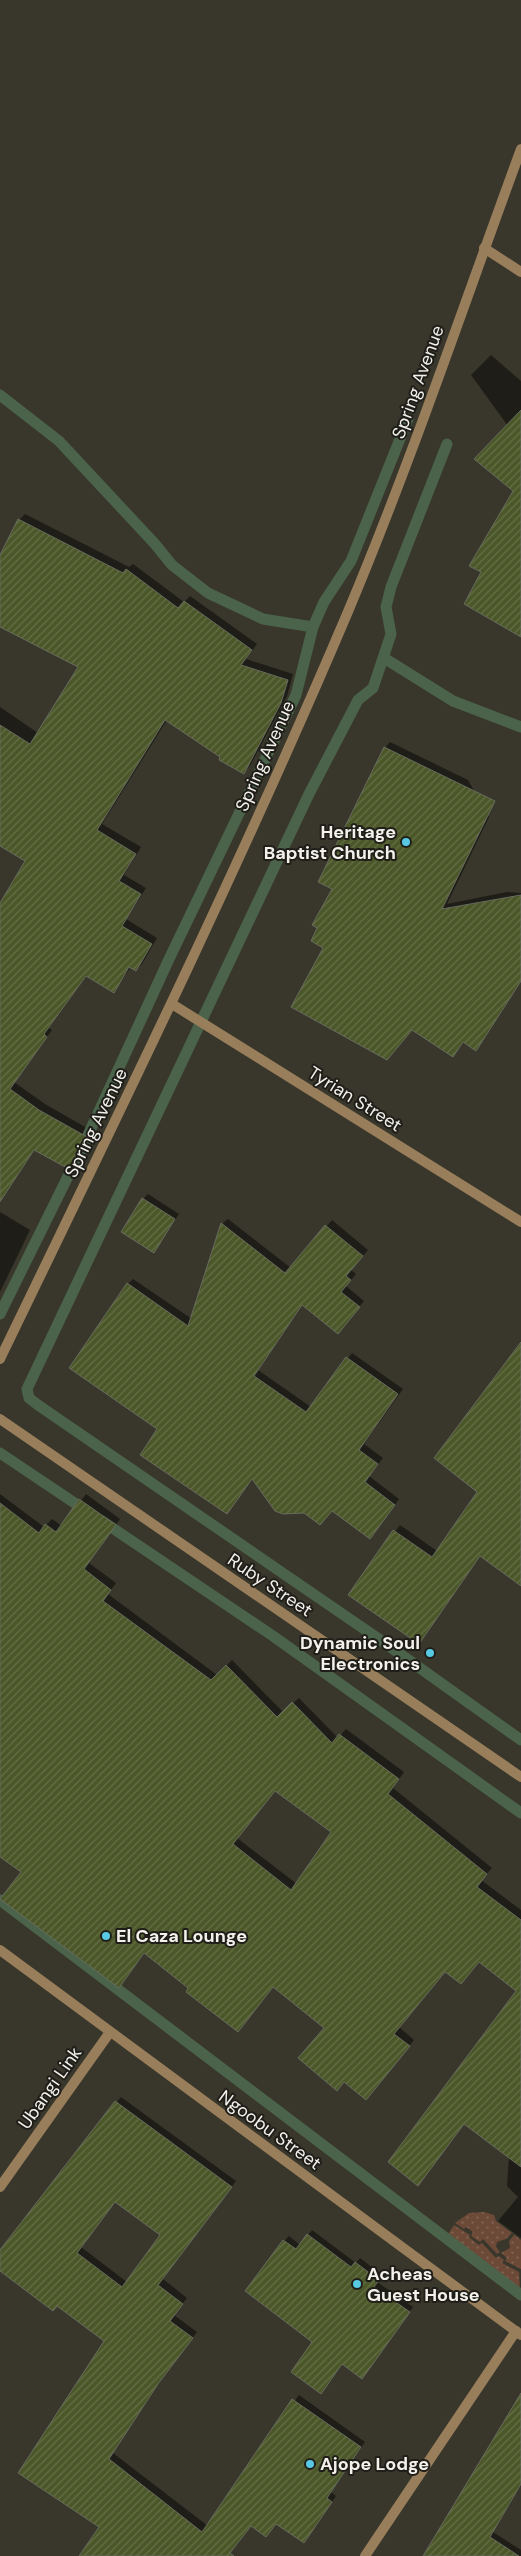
<svg xmlns="http://www.w3.org/2000/svg" width="521" height="2556" viewBox="0 0 521 2556" font-family="'DM Sans',sans-serif">
<style>
.grass{fill:url(#grass-dots)}
.shadow{fill:#0007;fill-rule:evenodd}
.lines{fill:none;stroke-linecap:round;stroke-linejoin:round}
.stream{stroke:#4a634a;stroke-width:11}
.building{fill:url(#building-hatch);stroke:#676b5f;fill-rule:evenodd}
.street{stroke:#997e5b;stroke-width:10}
.poi-dot{fill:#58c9e3;stroke:#1f1e19;stroke-width:2}
.labels{text-anchor:middle;dominant-baseline:central;stroke-width:4;stroke-linejoin:round;paint-order:stroke}
.street-label{font-size:18px;fill:#f3f1ea;stroke:#1f1e19}
.poi-label{font-size:18px;font-weight:bold;fill:#f3f1ea;stroke:#1f1e19;text-anchor:start}
</style>
<defs>
<pattern id="grass-dots" width="8" height="8" patternUnits="userSpaceOnUse" patternTransform="scale(1.25)"><rect width="8" height="8" fill="#6d4a37"/><path d="M2 2h.1M6 6h.1" fill="none" stroke="#826554" stroke-width="1.8" stroke-linecap="round"/></pattern>
<pattern id="building-hatch" width="6" height="6" patternUnits="userSpaceOnUse" patternTransform="scale(1.25)"><rect width="6" height="6" fill="#4b5728"/><path d="M-1 1l2-2M0 6l6-6M5 7l2-2" fill="none" stroke="#657047"/></pattern>
</defs>
<rect width="100%" height="100%" fill="#39372b"/>
<g class="grass">
<polygon points="484,2212 494,2215 496,2221 521,2240 521,2269 505,2261 507,2258 501,2253 510,2248 509,2241 514,2235 512,2233 506,2239 497,2242 496,2247 500,2252 497,2254 483,2239 480,2242 471,2236 473,2232 466,2227 464,2229 455,2223 469,2213"/>
<polygon points="454,2225 470,2235 469,2237 479,2245 482,2243 496,2258 499,2256 504,2260 502,2263 519,2272 520,2291 447,2236"/>
</g>
<g class="shadow">
<polygon points="491,355 521,381 521,636 483,572 514,491 508,426 471,375"/>
<polygon points="25,514 129,567 133,564 184,602 190,596 257,644 246,659 293,674 287,696 250,766 244,772 167,720 102,824 141,847 124,875 146,888 126,919 157,938 142,964 136,970 131,967 114,991 87,975 49,1028 52,1030 14,1082 45,1104 92,1131 75,1162 69,1168 35,1149 0,1203 0,919 27,860 0,845 0,707 38,733 80,666 0,625 0,558 19,520"/>
<polygon points="390,742 468,780 489,817 447,904 507,892 521,893 521,981 481,1043 475,1049 464,1041 453,1056 325,948 333,888 385,748"/>
<polygon points="148,1194 179,1214 154,1251 143,1199"/>
<polygon points="0,1212 30,1230 0,1292"/>
<polygon points="228,1219 291,1268 332,1220 368,1250 351,1270 356,1274 346,1286 364,1301 343,1327 303,1304 258,1370 311,1407 352,1353 403,1389 364,1444 383,1458 369,1476 399,1499 375,1532 332,1510 253,1478 227,1513 158,1428 128,1284 133,1279 192,1319 222,1224"/>
<polygon points="521,1345 521,1585 481,1555 419,1643 350,1595 400,1525 437,1551 479,1491"/>
<path d="M0 1494 44 1527 52 1519 62 1526 86 1494 120 1519 89 1563 116 1583 108 1594 217 1675 232 1660 283 1712 299 1698 338 1738 346 1729 404 1772 393 1788 492 1868 481 1880 521 1910V2238L498 2221 518 2197 507 2186 509 2156 465 2123 418 2184 517 1991 479 1961 445 1971 399 2027 414 2040 371 2093 326 2028 274 1986 238 2031 145 1952 124 1980 23 1872 0 1856ZM276 1790 333 1832 297 1884 237 1838Z"/>
<path d="M121 2097 236 2181 163 2279 187 2298 174 2315 197 2332 163 2377 113 2453 208 2526 299 2395 365 2442 331 2492 336 2496 304 2542 277 2523 266 2535 252 2525 228 2556H80L101 2526 106 2340 58 2305 0 2270V2252ZM116 2201 162 2235 127 2282 81 2247Z"/>
<polygon points="312,2230 356,2263 360,2258 382,2275 377,2282 413,2307 362,2377 343,2363 325,2388 314,2342 284,2241 289,2236 300,2245"/>
<polygon points="521,2417 521,2485 493,2532 521,2550 521,2556 425,2556"/>
</g>
<g class="lines">
<g class="stream">
<polyline points="0,395 59,441 155,544 172,565 208,593 263,619 313,627"/>
<polyline points="447,444 391,587 386,607 391,634 373,688 358,700 309,794 27,1389 29,1398 38,1405 389,1646 521,1740"/>
<polyline points="384,658 453,701 521,727"/>
<polyline points="0,1314 82,1148 170,957 296,695 313,627 324,602 351,561 408,419"/>
<polyline points="0,1453 88,1512"/>
<polyline points="102,1521 273,1636 521,1813"/>
<polyline points="0,1900 521,2295"/>
</g>
</g>
<g class="building">
<polygon points="521,410 521,637 464,604 481,572 469,566 513,491 474,459"/>
<polygon points="18,519 123,573 126,569 178,608 184,601 252,650 241,665 288,680 281,703 244,774 219,760 220,757 165,720 97,830 136,854 119,881 141,894 122,926 152,944 136,971 129,967 114,993 86,976 44,1034 47,1037 10,1089 39,1110 87,1137 69,1169 34,1150 0,1202 0,903 25,861 0,846 0,725 30,744 78,667 0,627 0,555"/>
<polygon points="384,747 495,801 442,909 521,895 521,981 476,1051 463,1042 453,1057 412,1030 387,1060 291,1007 323,948 311,941 317,928 312,925 332,889 318,882"/>
<polygon points="142,1198 175,1219 154,1253 121,1232"/>
<polygon points="221,1223 285,1273 325,1225 363,1256 346,1276 351,1280 341,1292 360,1307 338,1334 302,1305 254,1376 306,1412 346,1357 398,1394 359,1450 378,1464 365,1482 395,1505 370,1539 332,1511 320,1525 304,1513 283,1514 275,1511 252,1479 227,1514 140,1455 157,1429 69,1368 127,1283 188,1326"/>
<polygon points="521,1342 521,1586 480,1556 419,1644 348,1595 393,1530 432,1557 477,1492 434,1458"/>
<path d="M79 1499 116 1525 84 1569 111 1590 103 1601 211 1680 226 1665 277 1717 292 1702 332 1743 339 1734 399 1779 388 1794 487 1874 477 1887 521 1920V2167L464 2124 418 2186 388 2162 516 1991 479 1962 461 1984 445 1972 394 2034 410 2046 366 2100 344 2082 337 2091 298 2058 324 2028 273 1987 238 2032 186 1992 188 1988 144 1953 119 1988 0 1899 21 1872 0 1857V1503L39 1533 45 1524 56 1532ZM275 1791 331 1832 291 1890 233 1844Z"/>
<path d="M115 2101 232 2187 158 2285 183 2304 170 2321 193 2338 158 2384 109 2459 202 2532 292 2399 361 2447 327 2498 332 2502 304 2543 276 2524 266 2537 251 2526 230 2553 234 2556H79L99 2527 18 2473 104 2341 57 2306 53 2311 0 2271V2250ZM115 2202 160 2235 122 2287 77 2253Z"/>
<polygon points="307,2234 351,2267 355,2262 379,2280 374,2287 410,2312 362,2379 342,2364 321,2394 291,2372 312,2342 245,2291 283,2240 296,2249"/>
<polygon points="521,2393 521,2484 490,2537 519,2556 423,2556"/>
</g>
<g class="lines">
<g class="street">
<polyline points="484,248 521,272"/>
<polyline points="172,1004 521,1222"/>
<path d="M0 1359C119 1113 240 866 347 614 411 462 464 304 521 149"/>
<polyline points="0,1419 521,1777"/>
<polyline points="0,1950 521,2335"/>
<polyline points="0,2187 110,2032"/>
<polyline points="365,2556 516,2331"/>
</g>
</g>
<g class="poi-dot">
<circle cx="406" cy="842" r="5"/>
<circle cx="430" cy="1653" r="5"/>
<circle cx="106" cy="1936" r="5"/>
<circle cx="357" cy="2284" r="5"/>
<circle cx="310" cy="2464" r="5"/>
</g>
<g class="labels">
<g class="street-label">
<text transform="translate(418 382) rotate(-70)">Spring Avenue</text>
<text transform="translate(265 756) rotate(-66)">Spring Avenue</text>
<text transform="translate(355 1099) rotate(32)">Tyrian Street</text>
<text transform="translate(96 1123) rotate(-64)">Spring Avenue</text>
<text transform="translate(270 1585) rotate(34)">Ruby Street</text>
<text transform="translate(50 2088) rotate(-55)">Ubangi Link</text>
<text transform="translate(270 2130) rotate(36)">Ngoobu Street</text>
</g>
<g class="poi-label">
<text x="396" y="832" text-anchor="end">Heritage<tspan x="396" dy="21">Baptist Church</tspan></text>
<text x="420" y="1643" text-anchor="end">Dynamic Soul<tspan x="420" dy="21">Electronics</tspan></text>
<text x="116" y="1936">El Caza Lounge</text>
<text x="367" y="2274">Acheas<tspan x="367" dy="21">Guest House</tspan></text>
<text x="320" y="2464">Ajope Lodge</text>
</g>
</g>
</svg>
